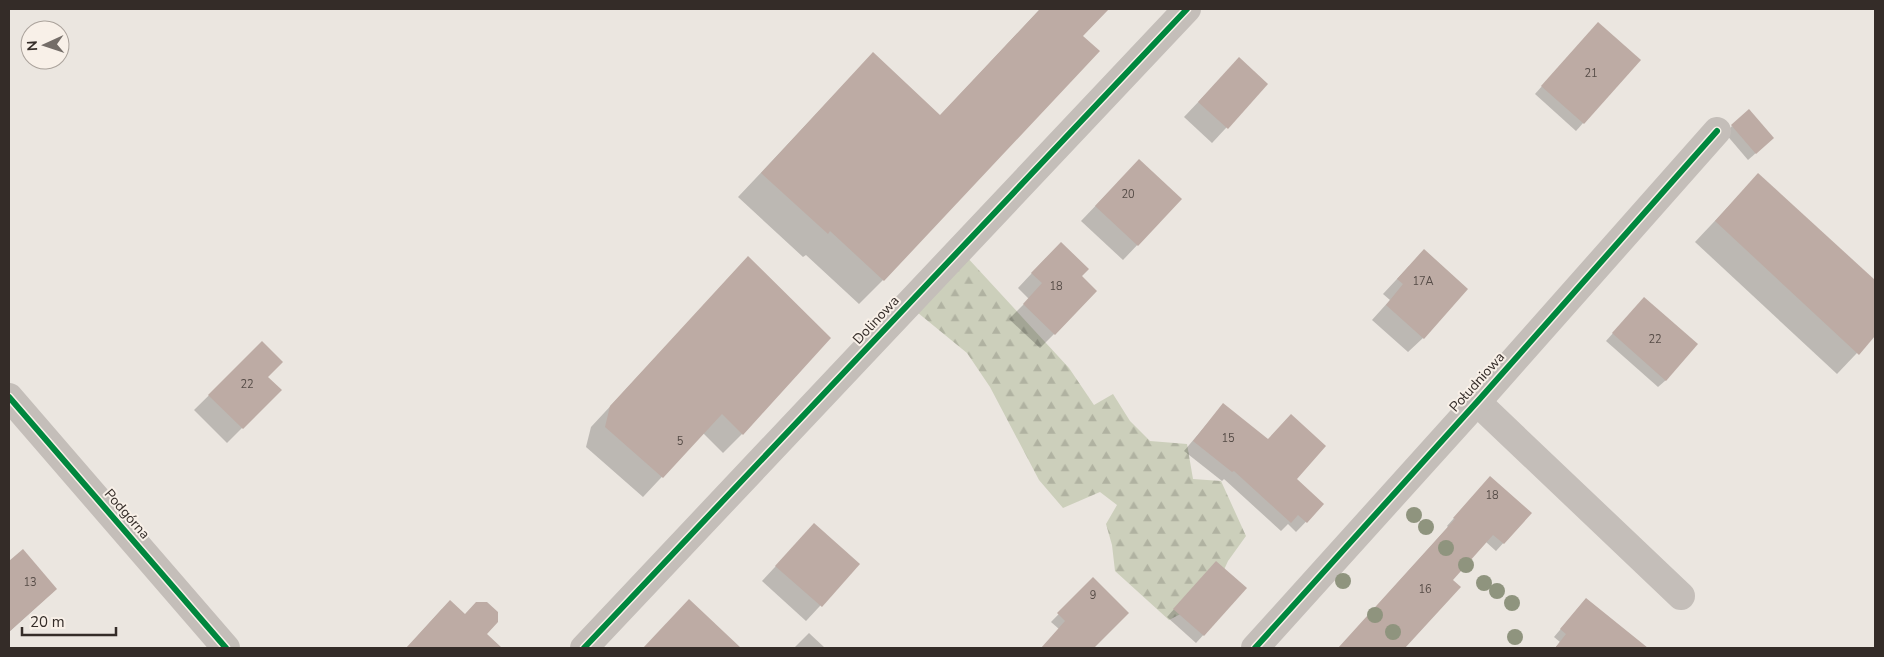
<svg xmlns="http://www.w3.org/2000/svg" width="1884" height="657" viewBox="0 0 1884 657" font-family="'Nunito Sans',sans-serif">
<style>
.forest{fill:url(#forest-firs)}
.shadow{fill:#0003}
.building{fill:#bdaba4}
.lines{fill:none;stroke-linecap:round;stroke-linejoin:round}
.minor{stroke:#c4beb9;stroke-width:28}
.cycleway-casing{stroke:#f8f0e8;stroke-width:9}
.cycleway{stroke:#00873e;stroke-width:6}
.tree{fill:#8f947e}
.labels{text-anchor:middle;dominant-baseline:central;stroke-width:4;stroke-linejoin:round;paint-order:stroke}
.number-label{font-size:11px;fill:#564c47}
.street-label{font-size:14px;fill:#342c28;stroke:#f8f0e8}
</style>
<defs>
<pattern id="forest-firs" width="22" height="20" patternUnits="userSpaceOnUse" patternTransform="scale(1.25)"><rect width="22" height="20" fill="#cccfbb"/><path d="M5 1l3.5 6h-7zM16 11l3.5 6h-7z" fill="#b0b2a1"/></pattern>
</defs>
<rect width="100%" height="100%" fill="#ebe6e0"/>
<polygon class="forest" points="965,255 1069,368 1094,405 1113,394 1130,421 1150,441 1187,444 1193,479 1221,481 1246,536 1228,561 1211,598 1169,620 1115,571 1112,545 1106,524 1117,505 1100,492 1063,508 1039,480 990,387 967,353 912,308"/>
<g class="shadow">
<polygon points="1040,9 1093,9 1101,16 1082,36 883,280 859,304 806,255 803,257 738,197 850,78 940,116"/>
<polygon points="1591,31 1639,60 1576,131 1535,94"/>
<polygon points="1239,59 1267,84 1212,143 1184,117"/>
<polygon points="1732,126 1765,145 1748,160 1725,133"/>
<polygon points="1125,175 1181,199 1123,260 1081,221"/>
<polygon points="1758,175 1875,282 1875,334 1837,374 1695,242"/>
<polygon points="748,258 742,434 723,453 703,433 643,497 586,447 591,427"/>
<polygon points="1046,258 1080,276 1054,334 1040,348 1009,319 1029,299 1018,288"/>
<polygon points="1409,266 1423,338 1408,352 1372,320 1390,300 1383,294"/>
<polygon points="1637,306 1666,380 1658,387 1606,341"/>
<polygon points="262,343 267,377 280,390 227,443 194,410"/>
<polygon points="1223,405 1295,479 1323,504 1296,532 1288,524 1281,531 1224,479 1222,481 1184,451"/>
<polygon points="1483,485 1530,514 1496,551 1486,542 1386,648 1342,648 1340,647 1448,527 1447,526"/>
<polygon points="814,525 858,565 806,621 762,581"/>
<polygon points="23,551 56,589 9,632 9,563"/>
<polygon points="1209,570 1245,589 1196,643 1167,617"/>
<polygon points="1093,579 1127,613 1092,648 1042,648 1059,629 1051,622"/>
<polygon points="1586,599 1636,640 1629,648 1555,648 1560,642 1554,637"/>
<polygon points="689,601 740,648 644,648"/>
<polygon points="442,609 485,634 500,648 407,648"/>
<polygon points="809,633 825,648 794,648"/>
</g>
<g class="building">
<polygon points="1040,9 1109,9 1083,36 1100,51 884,281 830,231 828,234 761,173 873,52 940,115"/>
<polygon points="1598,22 1641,60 1584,124 1541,86"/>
<polygon points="1239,57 1268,84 1228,129 1198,102"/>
<polygon points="1749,109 1774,138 1756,154 1731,125"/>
<polygon points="1139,159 1182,199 1138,246 1095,206"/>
<polygon points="1758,173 1875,280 1875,336 1859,355 1715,221"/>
<polygon points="1061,242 1089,269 1082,276 1097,291 1055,335 1023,304 1042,283 1031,273"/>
<polygon points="1424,249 1468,289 1424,339 1386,305 1403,284 1397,279"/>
<polygon points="748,256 831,338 743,435 722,414 663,478 605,427 610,406"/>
<polygon points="1644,297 1698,344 1666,381 1612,333"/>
<polygon points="262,341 283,362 268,377 282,390 243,429 208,395"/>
<polygon points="1223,403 1268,439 1291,414 1326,446 1297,479 1324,504 1307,523 1298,515 1291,523 1234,471 1232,472 1193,441"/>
<polygon points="1490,476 1532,513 1504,544 1493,535 1453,580 1461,587 1405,648 1338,648 1455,519 1453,518"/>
<polygon points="814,523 860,564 822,607 775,566"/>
<polygon points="23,549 57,589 9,632 9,561"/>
<polygon points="1216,561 1247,588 1204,636 1173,609"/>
<polygon points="1093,577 1129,613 1094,648 1041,648 1065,621 1057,613"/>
<polygon points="1586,598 1648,648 1555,648 1566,634 1560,629"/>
<polygon points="689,599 741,648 643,648"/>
<polygon points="450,600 465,614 476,602 487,602 498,612 498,622 487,634 502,648 406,648"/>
</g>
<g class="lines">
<g class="minor">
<polyline points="9,397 226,648"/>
<polyline points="1477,402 1681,596"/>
<polyline points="584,648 1187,9"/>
<polyline points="1255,648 1477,402 1717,131"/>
</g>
<defs>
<g id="cycleway">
<polyline points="9,397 226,648"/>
<polyline points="584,648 1187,9"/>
<polyline points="1255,648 1477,402 1717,131"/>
</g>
</defs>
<use href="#cycleway" class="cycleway-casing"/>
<use href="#cycleway" class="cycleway"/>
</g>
<g class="tree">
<circle cx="1414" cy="515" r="8"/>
<circle cx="1426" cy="527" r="8"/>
<circle cx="1446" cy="548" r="8"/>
<circle cx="1466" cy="565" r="8"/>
<circle cx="1343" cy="581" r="8"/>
<circle cx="1484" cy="583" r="8"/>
<circle cx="1497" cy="591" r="8"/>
<circle cx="1512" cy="603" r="8"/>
<circle cx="1375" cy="615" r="8"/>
<circle cx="1393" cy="632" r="8"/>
<circle cx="1515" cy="637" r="8"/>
</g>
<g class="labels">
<g class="number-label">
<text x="1591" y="73">21</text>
<text x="1128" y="194">20</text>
<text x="1423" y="281">17A</text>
<text x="1056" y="286">18</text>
<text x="1655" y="339">22</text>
<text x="247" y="384">22</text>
<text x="1228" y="438">15</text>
<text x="680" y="441">5</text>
<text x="1492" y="495">18</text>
<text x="30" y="582">13</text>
<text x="1425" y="589">16</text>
<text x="1093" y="595">9</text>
</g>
<g class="street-label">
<text transform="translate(876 320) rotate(-47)">Dolinowa</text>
<text transform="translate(1477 382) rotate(-48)">Południowa</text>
<text transform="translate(127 514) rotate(49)">Podgórna</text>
</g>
</g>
<rect width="1884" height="657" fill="none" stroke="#342c28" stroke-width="20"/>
<g transform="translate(45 45) rotate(267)"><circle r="24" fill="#f8f0e8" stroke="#aaa29b"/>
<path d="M0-4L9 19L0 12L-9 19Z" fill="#746d68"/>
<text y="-8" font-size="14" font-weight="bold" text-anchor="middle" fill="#342c28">N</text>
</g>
<path d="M22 627v8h94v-8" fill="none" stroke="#342c28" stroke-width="2.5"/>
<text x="30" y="627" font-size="15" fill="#342c28" stroke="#f8f0e8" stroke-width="4" paint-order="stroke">20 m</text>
</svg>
